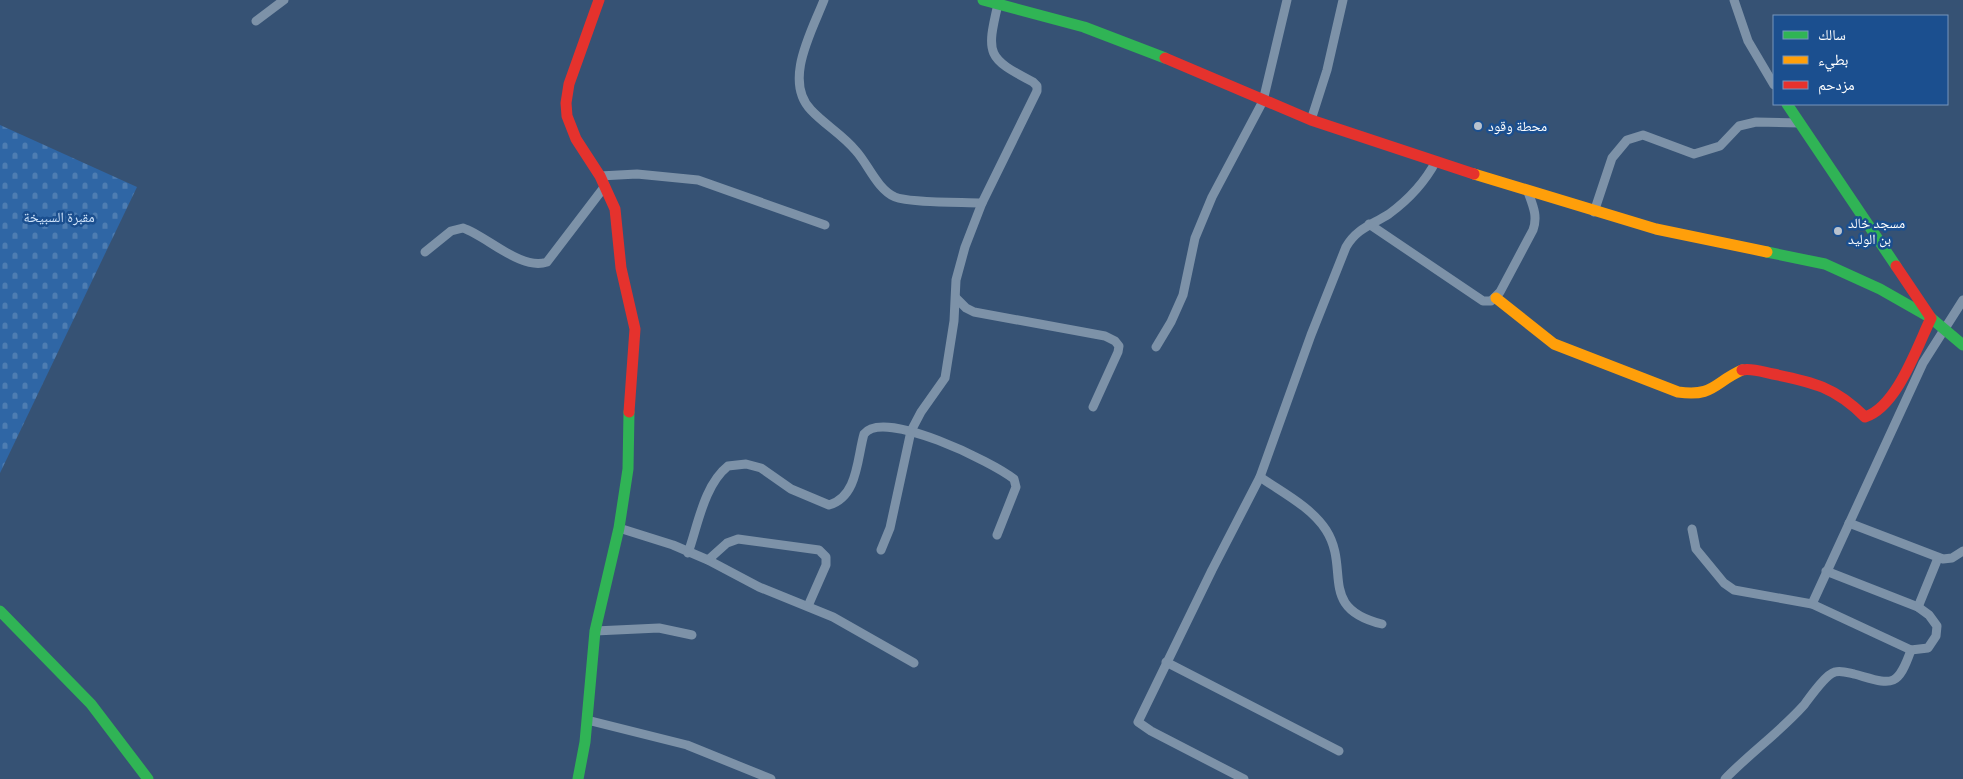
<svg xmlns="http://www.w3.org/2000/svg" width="1963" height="779" viewBox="0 0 1963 779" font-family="Roboto,'Noto Naskh Arabic',sans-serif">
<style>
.cemetery{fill:url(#cemetery-stones)}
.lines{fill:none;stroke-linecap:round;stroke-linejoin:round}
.street{stroke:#7d92a8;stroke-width:9}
.fast{stroke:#30b455;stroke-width:11}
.slow{stroke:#ff9f0a;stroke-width:11}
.jam{stroke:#e5322d;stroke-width:11}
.poi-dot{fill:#b9c2ce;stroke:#1b4f8f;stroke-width:2}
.labels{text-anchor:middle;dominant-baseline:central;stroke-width:5;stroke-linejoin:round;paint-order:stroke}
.poi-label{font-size:14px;fill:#fff;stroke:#1b4f8f;text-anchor:start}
.park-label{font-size:14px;fill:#cfe3fa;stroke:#1b4f8f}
</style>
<defs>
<pattern id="cemetery-stones" width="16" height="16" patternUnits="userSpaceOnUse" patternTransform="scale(1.25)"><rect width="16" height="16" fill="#2f66a5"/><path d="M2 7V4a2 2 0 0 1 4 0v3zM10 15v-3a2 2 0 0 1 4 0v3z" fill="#4e7db2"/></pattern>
</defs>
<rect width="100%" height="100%" fill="#365274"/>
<polygon class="cemetery" points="0,125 137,187 0,473"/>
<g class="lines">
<g class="street">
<path d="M824 0C812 31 783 81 811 110 825 125 843 135 856 151 868 164 877 189 895 197 909 203 962 202 982 203"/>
<polyline points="1734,0 1748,41 1774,85"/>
<polyline points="256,21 284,0"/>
<polyline points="1311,120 1327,70 1343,0"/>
<polyline points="600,176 637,174 698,180 825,225"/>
<polyline points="1594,212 1612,158 1627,140 1643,135 1694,154 1720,146 1739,126 1756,122 1800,123"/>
<path d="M1369 224 1483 301H1491L1500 292 1533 230C1538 216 1533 206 1528 192"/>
<path d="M425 252 451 231 463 228C487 236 521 271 547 262L605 186"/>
<polyline points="956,298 966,308 974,312 1105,336 1115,341 1119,346 1118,352 1093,407"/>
<polyline points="1156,347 1171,322 1183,295 1195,238 1212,197 1263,101 1287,0"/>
<path d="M1260 477C1283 493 1311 507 1326 530 1351 569 1317 608 1382 624"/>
<polyline points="1849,523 1943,559 1952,558 1963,551"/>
<polyline points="619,528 673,545 708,560 759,587 833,617 914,663"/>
<polyline points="1692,529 1696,549 1724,583 1734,590 1812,604 1911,650 1928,648 1936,636 1937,626 1929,615 1918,607 1826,571"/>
<path d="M881 550 890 528 911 431 921 412 945 378 954 321 956 280 965 247 982 203 1037 91V86L1033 82C987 58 986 55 998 4"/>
<path d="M688 553C698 525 704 485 728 466L746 464 761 468 791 489 829 505C858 497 857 458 864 434 883 408 993 462 1014 479L1016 487 997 535"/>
<polyline points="708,560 727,543 738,539 819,550 826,557 826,565 808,606"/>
<polyline points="1812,604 1923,363 1963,300"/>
<polyline points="1918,607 1938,558"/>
<polyline points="595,631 659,628 692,635"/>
<polyline points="1166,662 1339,751"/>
<polyline points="587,720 687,745 771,779"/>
<path d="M1244 779 1151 731 1138 722 1212 570 1260 477 1311 335 1346 247C1357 228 1372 225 1389 214 1408 200 1425 182 1436 161"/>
<path d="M1725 779C1750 753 1780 732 1804 705 1810 697 1826 674 1835 672 1841 670 1849 673 1854 674 1891 684 1897 690 1911 650"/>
</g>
<g class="fast">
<polyline points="983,0 1084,27 1165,58"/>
<polyline points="1787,104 1896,266"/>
<polyline points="1767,252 1825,264 1880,289 1931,318 1963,345"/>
<polyline points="0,611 91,704 148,779"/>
<polyline points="578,779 585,742 595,631 619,528 628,469 629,412"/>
</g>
<g class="slow">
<polyline points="1474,174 1656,229 1767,252"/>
<path d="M1496 298 1554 344 1678 392C1714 397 1713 383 1742 370"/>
</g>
<g class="jam">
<polyline points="599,0 569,84 566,103 567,116 576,139 600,176 615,209 621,268 635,329 629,412"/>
<polyline points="1165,58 1311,120 1474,174"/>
<path d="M1742 370C1752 368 1763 372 1773 374 1813 382 1835 387 1865 417 1897 407 1917 347 1931 318L1896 266"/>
</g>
</g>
<g class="poi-dot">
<circle cx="1478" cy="126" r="5"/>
<circle cx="1838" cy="231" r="5"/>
</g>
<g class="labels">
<g class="poi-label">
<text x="1488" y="126">محطة وقود</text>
<text x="1848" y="223">مسجد خالد<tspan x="1848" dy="16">بن الوليد</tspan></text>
</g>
<g class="park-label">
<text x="59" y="217">مقبرة السبيخة</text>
</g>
</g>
<rect x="1773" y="15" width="175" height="90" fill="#1b4f8f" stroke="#7695bc"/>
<rect x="1783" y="31" width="25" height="8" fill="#30b455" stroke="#7695bc"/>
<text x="1818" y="40" font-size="15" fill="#ffffff">سالك</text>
<rect x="1783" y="56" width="25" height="8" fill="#ff9f0a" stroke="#7695bc"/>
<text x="1818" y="65" font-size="15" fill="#ffffff">بطيء</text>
<rect x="1783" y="81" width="25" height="8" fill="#e5322d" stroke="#7695bc"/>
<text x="1818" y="90" font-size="15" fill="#ffffff">مزدحم</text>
</svg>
